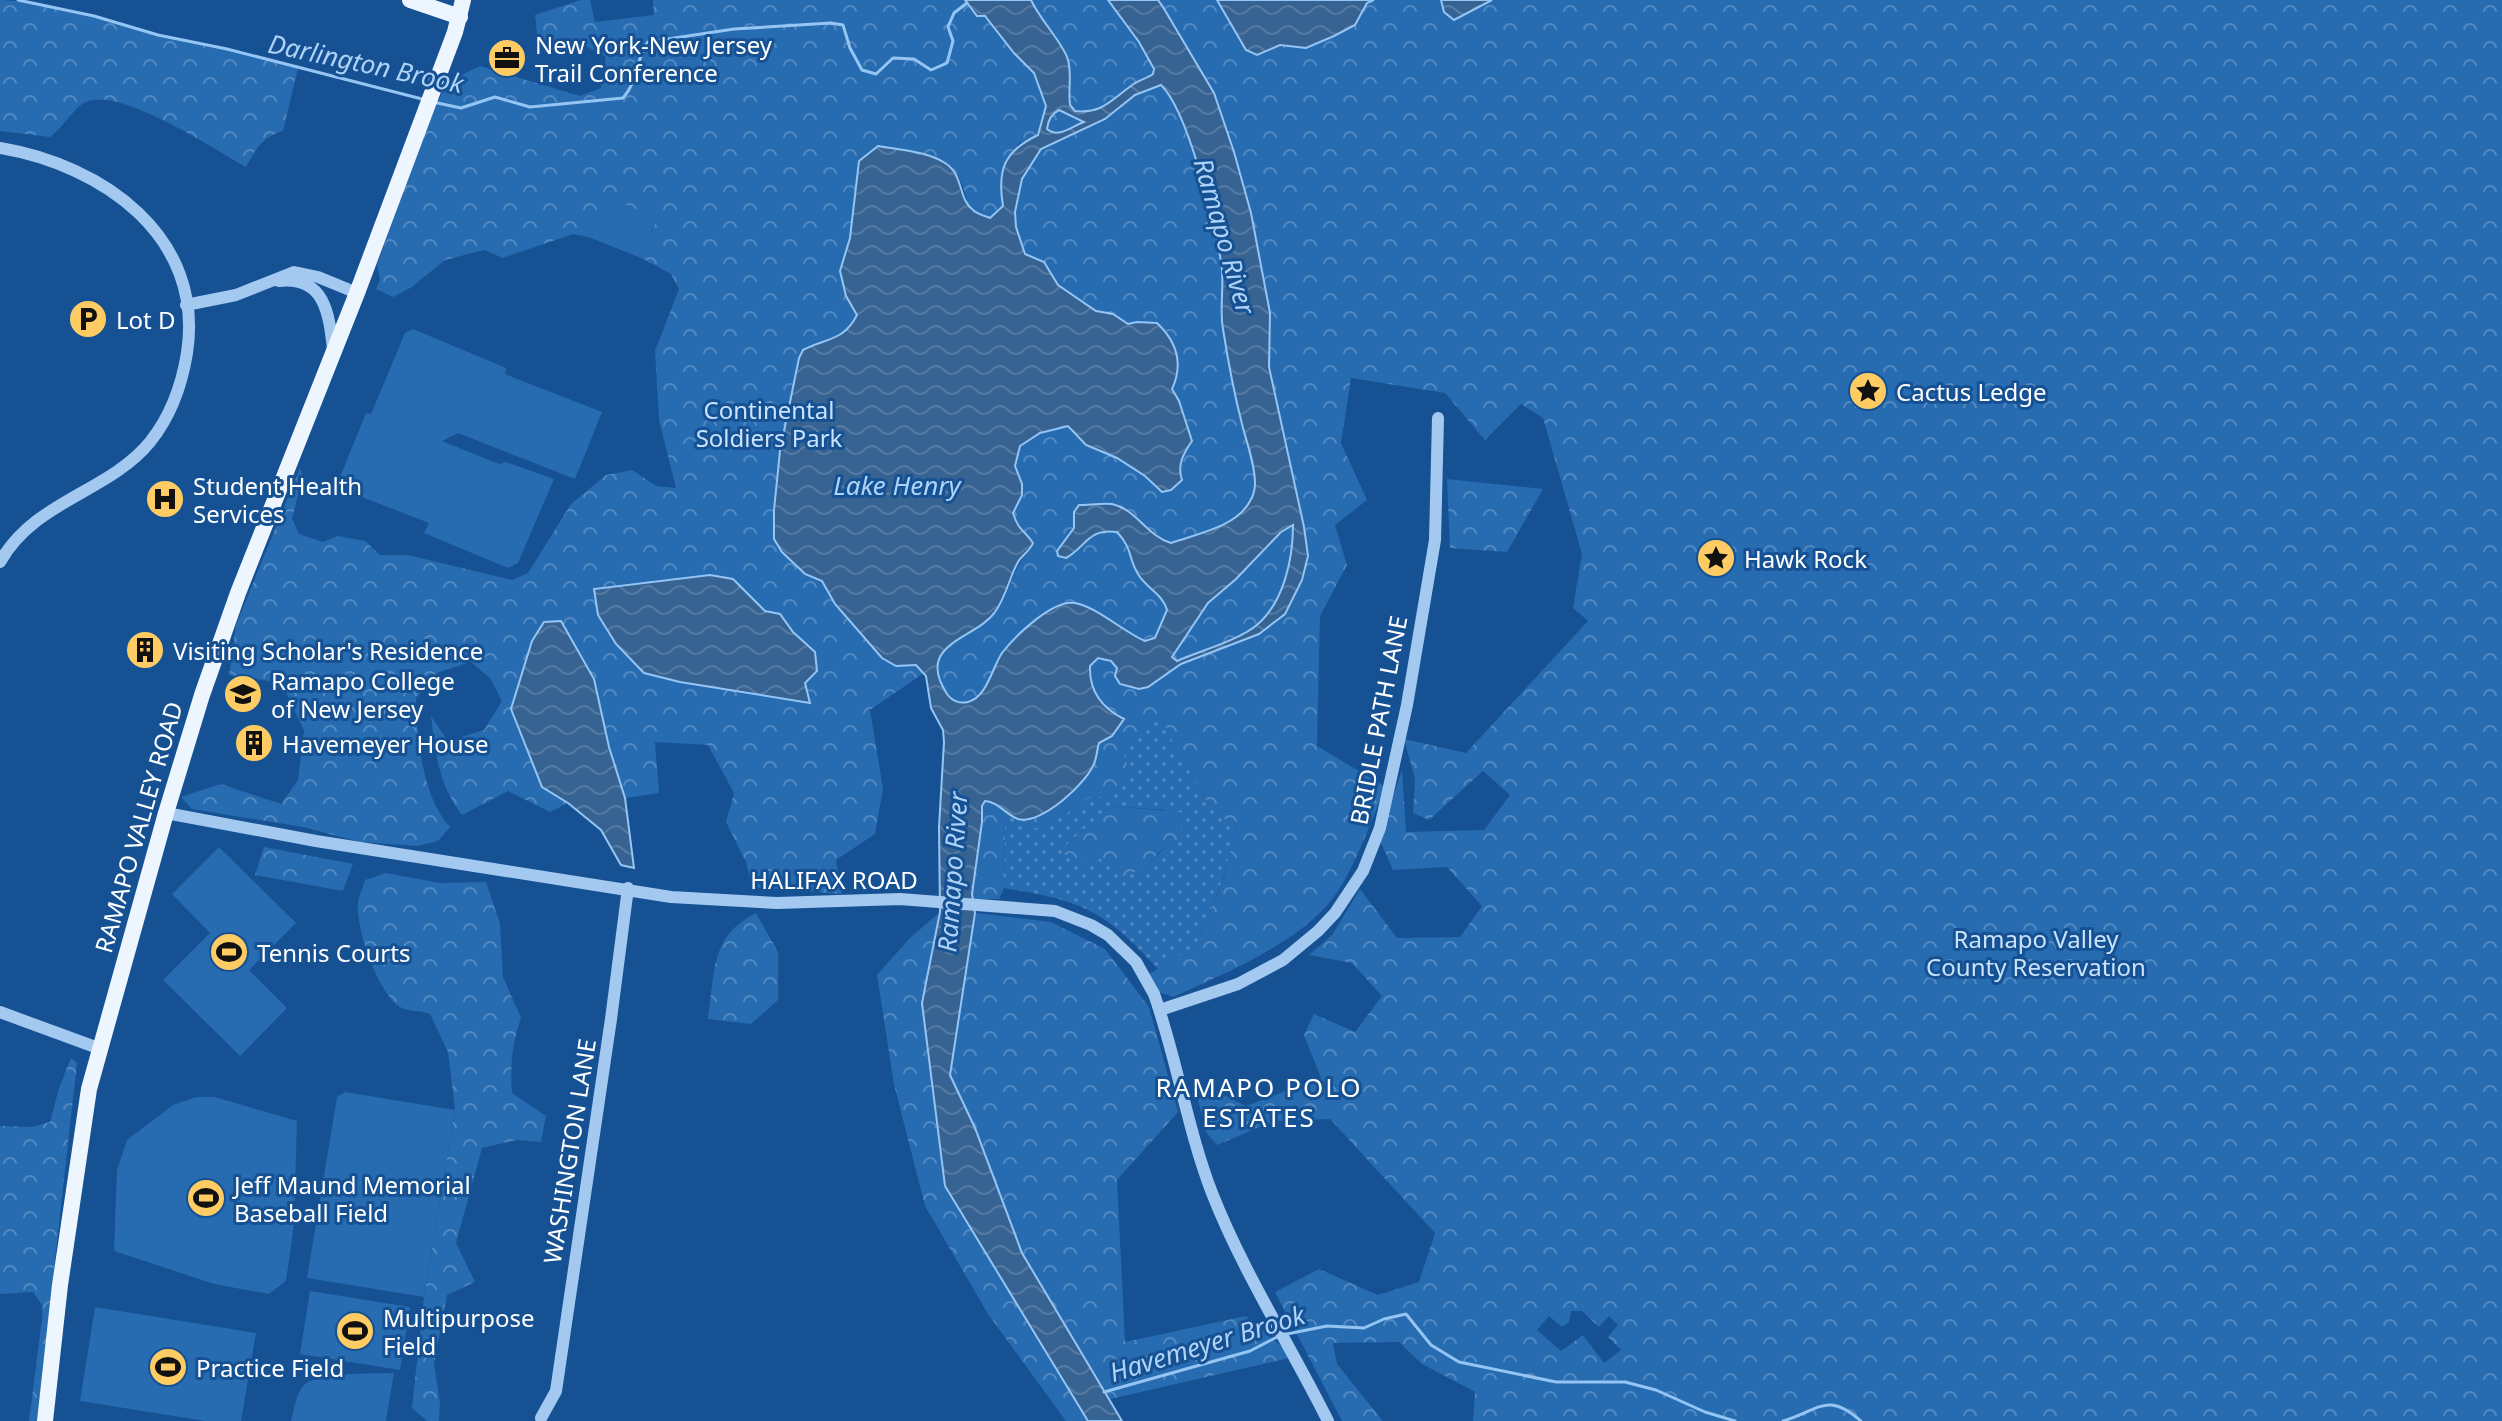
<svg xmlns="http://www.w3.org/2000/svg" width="2502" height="1421" viewBox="0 0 2502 1421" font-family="'Noto Sans',sans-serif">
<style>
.grass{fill:url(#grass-dots);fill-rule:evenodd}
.forest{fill:url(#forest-crowns);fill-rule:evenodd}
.pitch{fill:#276bb1}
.water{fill:url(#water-waves);stroke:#95c5f4;stroke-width:2;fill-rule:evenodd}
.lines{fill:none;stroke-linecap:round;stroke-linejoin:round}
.stream{stroke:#95c5f4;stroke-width:3}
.minor{stroke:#a3c9f1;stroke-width:12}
.major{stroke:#edf5ff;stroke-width:16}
.labels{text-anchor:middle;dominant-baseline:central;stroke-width:6;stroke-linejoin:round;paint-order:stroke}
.poi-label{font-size:24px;fill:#fff;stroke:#155193;text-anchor:start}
.park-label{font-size:24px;fill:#cae3fc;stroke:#155193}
.street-label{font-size:24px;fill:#fff;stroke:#155193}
.water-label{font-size:26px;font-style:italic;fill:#afd3f8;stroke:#155193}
.neighbourhood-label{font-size:26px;letter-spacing:2px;fill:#fff;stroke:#155193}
</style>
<defs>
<pattern id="grass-dots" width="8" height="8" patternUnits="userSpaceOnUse" patternTransform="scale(2)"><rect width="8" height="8" fill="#276bb1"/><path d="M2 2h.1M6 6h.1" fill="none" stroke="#5289c1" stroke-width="1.8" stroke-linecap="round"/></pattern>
<pattern id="forest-crowns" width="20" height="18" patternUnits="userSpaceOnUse" patternTransform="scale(2)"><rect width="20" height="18" fill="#276bb1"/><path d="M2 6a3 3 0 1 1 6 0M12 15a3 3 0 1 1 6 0" fill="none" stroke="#5289c1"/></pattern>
<pattern id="water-waves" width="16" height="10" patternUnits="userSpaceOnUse" patternTransform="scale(2)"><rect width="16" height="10" fill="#376393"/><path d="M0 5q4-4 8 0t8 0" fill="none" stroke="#557aa3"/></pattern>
</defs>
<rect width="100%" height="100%" fill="#155193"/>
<path class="grass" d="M1145 716 1163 723 1204 798 1221 818 1237 824 1224 876 1197 944 1159 970C1104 910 1084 901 1004 888L1005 811 1019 820V826L1069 810 1088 798 1113 795 1127 744ZM1110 806 1165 810 1177 841 1161 851 1147 867 1061 850Z"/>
<g class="forest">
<path d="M0 0 32 2 94 16 158 35 227 49 298 68 283 131C262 137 256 149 246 167 214 149 119 86 86 102 74 107 63 128 50 137L0 131Z"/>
<path d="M581 0H590L595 22 654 15 653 0H965L977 16H985L1014 53 1034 73 1046 107 1038 135 1019 143 1001 174 1003 206 990 218C960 205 972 207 961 182 943 143 893 158 860 161L850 238 840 271 846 296 857 315C844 341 826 338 803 350L799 358 780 451 774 510V538L782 552 805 574 822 581 835 604 882 658 896 666 916 665 924 673 870 710 883 789 875 834 836 860 842 894 752 887 746 862 726 822 734 793 708 745 655 742 659 793 625 798 609 747 544 622 532 641 530 754 542 787 568 803 550 812 508 791 462 815C439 786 435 752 431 716L448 741 484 730 502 701 490 678 471 662 439 672 416 698C417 738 422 797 450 827L438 841 417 846 360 842 303 827 192 809 181 797 221 784 281 804 298 780 304 731 282 683 229 675 236 625 300 468 303 476 292 519 299 534 323 542 338 536 365 541 380 555H408L512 580 528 573 571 504 606 475 632 470 656 486 676 488 659 420 655 351 679 289 671 274 641 258 657 218 612 200 591 238 573 234 503 258 484 250 445 260 412 287 393 297 376 289 380 280 377 265 429 121 447 82 480 66 580 96 601 88 606 57 578 42H538L535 15ZM733 579 765 611 780 614 793 632 815 652 805 683 809 703 680 682 644 673Z"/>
<path d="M1031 0H1108C1121 20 1152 51 1153 74 1145 79 1137 81 1129 87 1111 102 1101 114 1075 111L1070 105C1068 91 1072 73 1068 60 1064 44 1040 20 1031 0Z"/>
<path d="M1158 0H1217L1246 49 1257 55 1281 45 1306 48 1333 36 1355 25 1367 3 1374 0H1441L1444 12 1454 20 1492 0H2502V1421H1473L1475 1392 1422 1364 1399 1342 1333 1343 1337 1364 1383 1421H1342L1275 1292 1319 1269 1378 1295 1419 1282 1435 1233 1330 1119 1274 1121 1217 1145 1206 1132 1193 1080 1246 1106 1321 1078 1304 1035 1314 1014 1355 1032 1382 996 1352 963 1309 955 1332 935 1360 889 1397 938 1460 937 1482 906 1447 867 1393 870 1379 838 1402 770 1406 832 1484 830 1510 795 1483 771 1429 820 1413 813 1415 779 1404 739 1466 753 1588 621 1573 608 1582 554 1543 418 1521 404 1485 440 1445 393 1351 378 1341 443 1367 500 1335 525 1347 565 1320 616 1317 746 1386 787C1371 820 1359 857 1340 888 1308 940 1227 972 1173 997L1159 992 1148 975 1197 944 1224 877 1237 824 1221 818 1204 798 1163 723 1145 717V733L1127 744 1124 754 1131 778 1113 795 1088 798 1045 829 1019 826V820L1039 817 1095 763 1099 742 1112 736 1123 719C1101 708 1089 691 1090 665L1098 658C1116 662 1132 677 1148 687L1181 664 1259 634 1308 556 1304 527 1269 367 1270 313 1251 213 1234 152 1214 93ZM1571 1311H1582L1599 1327 1609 1316 1618 1325 1608 1337 1621 1350 1604 1363 1583 1335 1561 1351 1537 1330 1549 1316 1562 1327 1569 1322Z"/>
<path d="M1161 85C1185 108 1220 233 1222 268 1223 288 1220 309 1223 329 1228 361 1234 393 1242 425 1247 444 1255 464 1255 484 1255 489 1253 497 1250 501 1237 527 1196 534 1171 543L1148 530 1128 511 1079 505 1074 512V528L1057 551 1075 553C1087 538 1097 530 1117 532L1132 555 1135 569 1165 603 1168 610 1155 638 1145 641 1100 616 1061 603C1040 617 1020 631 1004 651 994 663 988 690 977 698 952 716 931 676 941 656 952 634 979 631 994 614 1011 595 1011 568 1030 550L1029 536 1017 528 1013 513 1022 495V484L1015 466 1020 446 1040 433 1068 426 1086 445 1117 458 1145 476 1162 492 1179 471 1183 455 1192 441 1179 401 1172 389 1178 375 1137 322 1128 324 1113 314 1096 311 1058 285 1044 262 1025 254 1016 227 1015 212 1022 179 1041 149 1105 119 1135 95Z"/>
<path d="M1060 110 1085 121C1073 126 1059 139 1047 129 1048 120 1051 113 1060 110Z"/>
<polygon points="1447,479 1543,489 1507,552 1450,548"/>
<path d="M1293 525C1291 559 1286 600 1258 624 1240 640 1200 651 1177 661L1172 656 1208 603 1236 579 1281 532Z"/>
<path d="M985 801H991L1005 811 1004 888 999 899H972V894C975 878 981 808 985 801Z"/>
<polygon points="1110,806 1181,812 1182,826 1177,841 1160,851 1147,867 1122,877 1111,860 1096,859 1073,864 1061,850"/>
<polygon points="264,847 353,864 343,891 255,875"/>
<path d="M386 873 440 883 486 882 500 924 503 977 521 1018C512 1043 510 1066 512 1093L546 1116 541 1142 517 1140 482 1148 456 1243 475 1282 447 1295 434 1364 440 1403 439 1421H427L412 1408 424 1297 455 1110 448 1052 430 1014C421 1010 408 1012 400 1007 378 993 356 930 358 904 358 897 363 888 365 880Z"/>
<polygon points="940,912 922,1003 945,1186 1088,1421 1066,1421 988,1314 925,1206 894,1084 877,975 910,938"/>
<path d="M756 913 778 952V1000L751 1024 708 1019C715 972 710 936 756 913Z"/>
<polygon points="975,913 1051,922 1105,949 1149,1007 1178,1112 1117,1180 1125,1342 1246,1316 1294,1357 1110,1399 1022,1253 975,1128 950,1076"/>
<polygon points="71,1058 77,1063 37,1421 29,1421 42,1319 42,1305 33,1292 0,1294 0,1126 31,1127 50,1122 59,1088"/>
</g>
<g class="pitch">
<polygon points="612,199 657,218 641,258 591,238"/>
<polygon points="413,329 506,368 505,374 602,412 575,479 458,433 442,441 499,464 506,462 554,479 518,563 508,568 424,533 429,523 336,487 366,413 371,414 405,333"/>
<polygon points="219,847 296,923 249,970 287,1008 240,1056 163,980 210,933 172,894"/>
<polygon points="345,1092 455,1110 424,1297 307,1278 337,1097"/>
<polygon points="196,1097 215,1097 297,1121 294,1225 286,1281 269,1294 214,1284 114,1251 117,1170 127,1140 173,1105"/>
<polygon points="310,1291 410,1307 400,1370 300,1354"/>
<polygon points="95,1307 256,1333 241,1421 205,1421 80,1401"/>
<path d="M394 1373 386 1421H291C294 1410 296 1393 304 1385 317 1372 374 1374 394 1373Z"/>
</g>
<g class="water">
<path d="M965 0H1031C1040 20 1064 44 1068 60 1072 73 1068 91 1070 105L1075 111C1102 114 1111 100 1131 86 1138 80 1146 79 1153 74L1154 69 1139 42 1108 0H1158L1163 7 1214 93 1234 152 1251 213 1270 313 1269 367 1304 527 1308 556 1302 580 1285 614 1259 634 1181 664 1148 687 1139 689 1120 684 1115 676 1117 668 1111 661 1098 658 1090 666C1089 691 1102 708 1124 719L1112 736 1099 743C1097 749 1097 755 1095 761 1089 782 1040 826 1018 819 1006 815 999 802 985 801L982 806V822L972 894 975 913 950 1075 975 1128 1022 1253 1122 1421H1088L945 1186 922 1003 940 912 939 827 944 742 943 730 931 708 926 676 916 665 896 666 882 658 835 604 822 581 805 574 782 552 774 539V510L780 451 799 358 803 350C826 338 844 341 857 315L846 296 840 271 850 238 859 161 878 146C899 150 926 151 945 163 964 175 958 199 973 210 977 214 985 216 990 218L1003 206C997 170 1004 151 1038 135L1046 106 1034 73 1014 53 985 16H977ZM1161 85C1188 111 1215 223 1221 262 1225 284 1219 307 1223 329 1228 361 1234 393 1242 424 1247 444 1255 464 1255 484 1255 489 1253 497 1250 501 1237 527 1196 534 1171 543 1147 536 1136 509 1112 504 1102 503 1089 505 1079 505L1074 512V528L1057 551 1058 556 1066 558C1086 547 1088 528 1117 532 1133 549 1128 558 1138 574 1146 588 1163 594 1167 610L1155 638 1145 641C1124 632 1095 606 1075 603 1053 599 1015 636 1002 653 992 668 987 697 968 702 960 704 952 701 947 694 914 643 975 640 995 612 1006 597 1010 576 1018 562 1022 555 1030 551 1033 543 1024 529 1019 532 1013 513L1022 495V484L1015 466 1020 446 1040 433 1068 426 1086 445 1117 458 1145 476 1162 492 1171 490 1182 480C1177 465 1183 454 1192 441L1179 401 1172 389C1184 363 1177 342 1157 323L1137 322 1128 324 1113 314 1096 311 1058 285 1044 262 1025 254 1016 227 1015 212 1022 179 1041 149 1105 119 1135 95ZM1059 110 1084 122C1072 126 1059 139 1047 129 1048 120 1051 114 1059 110ZM1293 525C1293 559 1284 601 1258 624 1240 640 1200 651 1177 661L1172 657 1208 603 1236 579 1281 532Z"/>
<polygon points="1217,0 1374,0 1367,3 1355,25 1334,36 1306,48 1280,45 1257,55 1246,50"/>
<polygon points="1441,0 1492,0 1454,20 1444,12"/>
<polygon points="710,575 733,579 765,611 780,614 793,632 815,652 817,671 805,683 810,703 680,682 644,673 616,644 598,615 594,589"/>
<polygon points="561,621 594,679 609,747 625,798 634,868 621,865 601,830 568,803 542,787 511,709 532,641 544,622"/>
</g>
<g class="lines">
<g class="stream">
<polyline points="18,0 94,16 158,35 227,49 422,99"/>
<path d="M433 102 461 108 495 97 530 107 623 98C639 80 635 60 648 42L734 29 831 23 843 25 850 48 862 70 876 74 893 58 914 59 931 70 947 63 953 41 948 27 954 13 967 3"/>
<polyline points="1287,1334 1327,1326 1364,1328 1384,1319 1406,1314 1431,1345 1459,1362 1556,1382 1625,1382 1656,1390 1705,1412 1735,1421"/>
<polyline points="1104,1392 1250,1351 1279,1336"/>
<path d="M1783 1421C1820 1410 1827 1391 1861 1421"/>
</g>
<g class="minor">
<path d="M0 148C102 165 205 236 187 353 182 384 170 417 150 442 108 493 35 500 0 562"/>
<path d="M279 281C325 276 329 314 333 349"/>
<polyline points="186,305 236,295 294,272 318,277 357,293"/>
<path d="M166 813 316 841 671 897 777 903 900 899 1055 911 1091 925 1108 935 1136 962 1154 994C1177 1059 1187 1128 1212 1193 1243 1272 1290 1345 1328 1421"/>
<polyline points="1160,1010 1238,984 1283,960 1318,931 1335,913 1363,871 1380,828 1407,705 1435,540 1438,418"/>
<polyline points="0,1012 98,1048"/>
<polyline points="541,1418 556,1391 611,1019 628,888"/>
</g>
<g class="major">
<polyline points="410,0 460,17"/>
<polyline points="45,1421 60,1285 89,1089 166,813 202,695 238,593 357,293 455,32 463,0"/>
</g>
</g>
<defs>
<symbol id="office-disc" viewBox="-11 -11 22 22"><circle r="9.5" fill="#ffcc63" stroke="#155193"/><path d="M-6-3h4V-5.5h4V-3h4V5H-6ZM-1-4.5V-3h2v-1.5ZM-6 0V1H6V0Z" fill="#111"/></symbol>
<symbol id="parking-disc" viewBox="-11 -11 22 22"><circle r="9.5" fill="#ffcc63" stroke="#155193"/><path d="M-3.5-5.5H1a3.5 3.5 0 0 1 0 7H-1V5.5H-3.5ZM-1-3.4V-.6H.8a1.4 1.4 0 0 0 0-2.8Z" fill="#111"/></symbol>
<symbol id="sight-disc" viewBox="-11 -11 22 22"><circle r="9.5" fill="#ffcc63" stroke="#155193"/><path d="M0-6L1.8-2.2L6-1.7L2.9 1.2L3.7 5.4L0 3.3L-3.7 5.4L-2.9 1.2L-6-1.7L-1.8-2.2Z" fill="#111"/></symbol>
<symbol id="hospital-disc" viewBox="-11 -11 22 22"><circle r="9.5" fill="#ffcc63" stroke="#155193"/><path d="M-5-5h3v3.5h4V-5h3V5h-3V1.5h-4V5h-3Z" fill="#111"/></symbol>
<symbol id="building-disc" viewBox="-11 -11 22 22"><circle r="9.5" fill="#ffcc63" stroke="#155193"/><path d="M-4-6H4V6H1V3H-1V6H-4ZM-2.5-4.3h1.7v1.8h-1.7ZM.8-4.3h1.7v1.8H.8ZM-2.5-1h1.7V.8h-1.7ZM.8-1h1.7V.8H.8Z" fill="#111"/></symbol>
<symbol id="university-disc" viewBox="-11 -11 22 22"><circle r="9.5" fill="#ffcc63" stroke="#155193"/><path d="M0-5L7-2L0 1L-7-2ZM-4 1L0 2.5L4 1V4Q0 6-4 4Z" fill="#111"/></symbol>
<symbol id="stadium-disc" viewBox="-11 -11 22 22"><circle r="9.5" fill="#ffcc63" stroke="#155193"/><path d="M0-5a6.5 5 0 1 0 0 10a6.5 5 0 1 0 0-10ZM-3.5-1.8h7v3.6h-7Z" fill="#111"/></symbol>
</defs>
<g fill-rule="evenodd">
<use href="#office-disc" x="485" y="36" width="44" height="44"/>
<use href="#parking-disc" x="66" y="297" width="44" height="44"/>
<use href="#sight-disc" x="1846" y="369" width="44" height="44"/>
<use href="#hospital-disc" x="143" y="477" width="44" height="44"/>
<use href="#sight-disc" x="1694" y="536" width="44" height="44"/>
<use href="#building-disc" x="123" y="628" width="44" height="44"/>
<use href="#university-disc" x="221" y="672" width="44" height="44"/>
<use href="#building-disc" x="232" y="721" width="44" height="44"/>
<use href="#stadium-disc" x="207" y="930" width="44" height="44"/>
<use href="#stadium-disc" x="184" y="1176" width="44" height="44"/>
<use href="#stadium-disc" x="333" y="1309" width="44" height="44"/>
<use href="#stadium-disc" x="146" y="1345" width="44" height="44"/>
</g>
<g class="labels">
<g class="poi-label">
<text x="535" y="44">New York-New Jersey<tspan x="535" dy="28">Trail Conference</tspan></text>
<text x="116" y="319">Lot D</text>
<text x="1896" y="391">Cactus Ledge</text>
<text x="193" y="485">Student Health<tspan x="193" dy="28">Services</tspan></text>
<text x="1744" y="558">Hawk Rock</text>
<text x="173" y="650">Visiting Scholar's Residence</text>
<text x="271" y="680">Ramapo College<tspan x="271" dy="28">of New Jersey</tspan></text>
<text x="282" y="743">Havemeyer House</text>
<text x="257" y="952">Tennis Courts</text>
<text x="234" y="1184">Jeff Maund Memorial<tspan x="234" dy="28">Baseball Field</tspan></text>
<text x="383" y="1317">Multipurpose<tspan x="383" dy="28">Field</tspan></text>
<text x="196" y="1367">Practice Field</text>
</g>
<g class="park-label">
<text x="769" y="409">Continental<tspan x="769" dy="28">Soldiers Park</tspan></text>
<text x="2036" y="938">Ramapo Valley<tspan x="2036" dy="28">County Reservation</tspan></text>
</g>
<g class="street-label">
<text transform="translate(1378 720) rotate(-79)">BRIDLE PATH LANE</text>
<text transform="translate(138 827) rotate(-74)">RAMAPO VALLEY ROAD</text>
<text x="834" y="879">HALIFAX ROAD</text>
<text transform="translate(569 1151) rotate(-81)">WASHINGTON LANE</text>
</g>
<g class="water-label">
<text transform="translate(366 63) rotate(12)">Darlington Brook</text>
<text transform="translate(1225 236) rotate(74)">Ramapo River</text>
<text x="897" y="485">Lake Henry</text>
<text transform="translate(952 872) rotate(-86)">Ramapo River</text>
<text transform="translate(1207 1343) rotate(-17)">Havemeyer Brook</text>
</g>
<g class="neighbourhood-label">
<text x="1259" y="1087">RAMAPO POLO<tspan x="1259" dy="30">ESTATES</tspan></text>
</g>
</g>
</svg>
